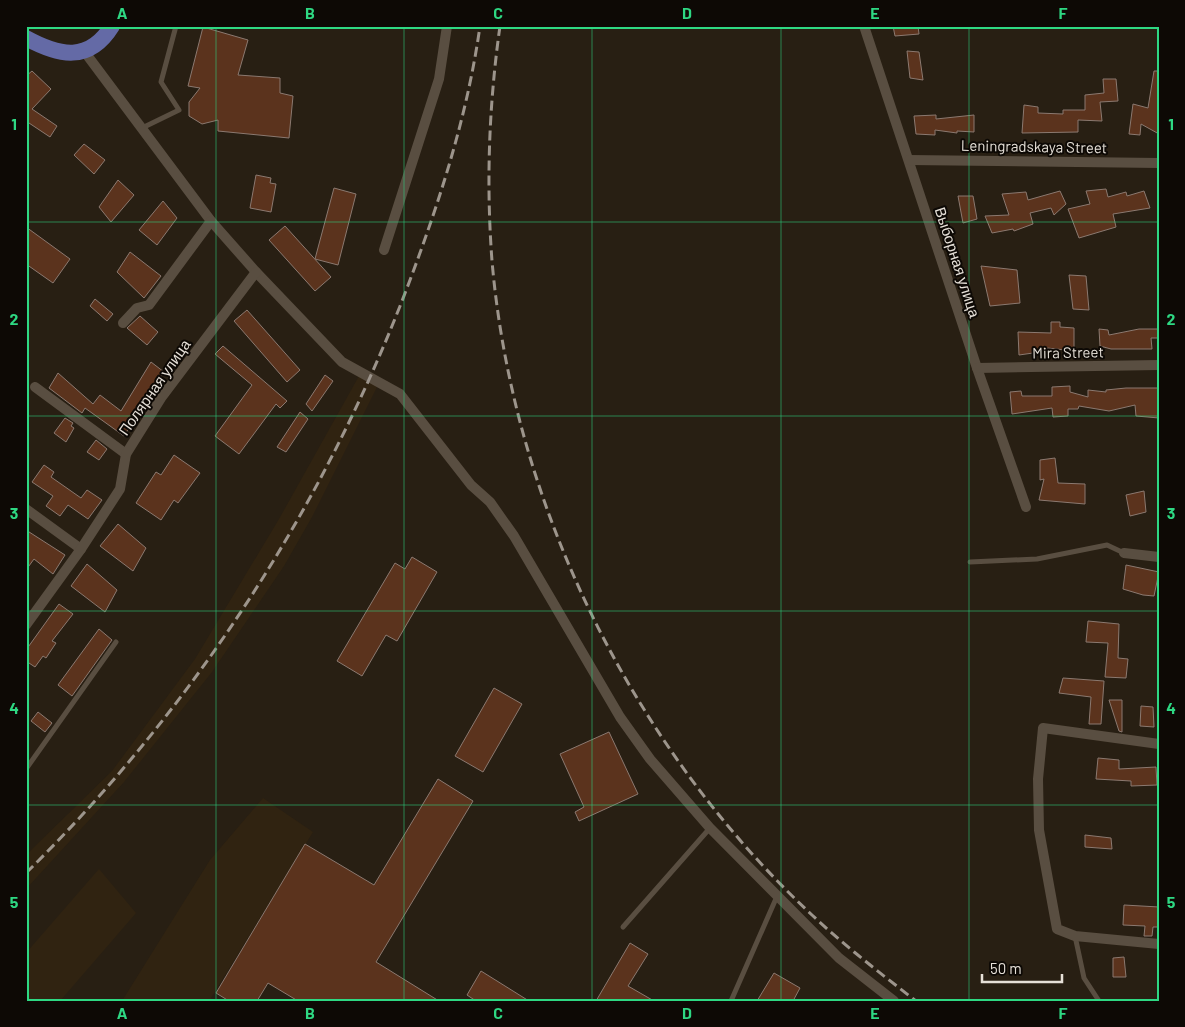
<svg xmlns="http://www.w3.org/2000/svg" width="1185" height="1027" viewBox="0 0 1185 1027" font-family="Barlow,sans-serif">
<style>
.built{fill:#302311}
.building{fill:#5b331d;stroke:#8b7970}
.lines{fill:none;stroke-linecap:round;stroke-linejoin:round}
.lane{stroke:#594e41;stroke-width:5}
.street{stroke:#594e41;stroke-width:10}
.primary{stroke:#646aa6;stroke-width:16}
.rail{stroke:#9d958c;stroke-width:3;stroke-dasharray:10 5;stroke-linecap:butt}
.grid{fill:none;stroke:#2ed883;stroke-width:1;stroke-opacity:0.55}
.labels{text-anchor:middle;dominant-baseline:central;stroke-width:4;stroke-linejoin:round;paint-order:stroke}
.street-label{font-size:15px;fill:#e6e0d8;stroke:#0d0905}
.neatline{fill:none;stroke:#2ed883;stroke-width:2}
.grid-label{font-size:16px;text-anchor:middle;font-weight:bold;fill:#2ed883}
</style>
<rect width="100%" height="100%" fill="#281f13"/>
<g class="built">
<polygon points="359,376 378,385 312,517 284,566 212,672 124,782 26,889 26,855 112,771 195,659 279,519"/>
<polygon points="263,798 313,832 211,998 214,1001 122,1001 210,860"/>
<polygon points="99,869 136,913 60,1001 26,1001 26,953"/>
</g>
<g class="building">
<polygon points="893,26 918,26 919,34 895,36"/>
<polygon points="203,27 248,40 238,75 280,78 280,93 293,96 289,138 218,131 218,120 202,124 189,116 189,102 200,88 188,86"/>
<polygon points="907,51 919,52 923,80 910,78"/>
<polygon points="32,71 51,89 32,109 57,126 50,137 26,121 26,76"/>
<polygon points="1154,71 1159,71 1159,134 1141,124 1140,135 1129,134 1133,104 1148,108"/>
<polygon points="1103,79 1116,79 1118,101 1100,102 1102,121 1078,120 1078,132 1022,133 1024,105 1038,107 1038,113 1063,114 1063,110 1085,110 1085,95 1104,93"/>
<polygon points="936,115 936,119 974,115 974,132 957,131 957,133 935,130 935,135 916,134 914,116"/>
<polygon points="84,144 105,160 94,174 74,155"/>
<polygon points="256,175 271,178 270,183 276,184 271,212 250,208"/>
<polygon points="118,180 134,195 111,222 99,207"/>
<polygon points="334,188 356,194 338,265 315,259"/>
<polygon points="1106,189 1108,197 1126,192 1127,196 1144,191 1150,208 1113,214 1116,227 1079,238 1068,209 1090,204 1086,191"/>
<polygon points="1060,191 1066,204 1054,215 1051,208 1030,213 1033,224 1014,231 1013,229 992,233 985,216 1009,215 1002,194 1026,192 1028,200"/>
<polygon points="958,196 973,196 977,219 963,223"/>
<polygon points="163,201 177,218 157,245 139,230"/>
<polygon points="285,226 331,277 315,291 269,240"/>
<polygon points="26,227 70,259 53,283 26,264"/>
<polygon points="130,252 161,276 144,298 117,272"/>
<polygon points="981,266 1017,270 1020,303 990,306"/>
<polygon points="1069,275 1086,276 1089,310 1073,309"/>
<polygon points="95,299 113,314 107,321 90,306"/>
<polygon points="247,310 300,370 287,382 234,321"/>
<polygon points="140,316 158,332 147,345 127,328"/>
<polygon points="1051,322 1060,322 1060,327 1074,328 1074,351 1047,348 1047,351 1019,355 1018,332 1051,333"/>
<polygon points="1099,329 1108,330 1109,335 1139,329 1159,329 1159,338 1151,338 1152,349 1111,349 1100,346"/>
<polygon points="223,346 287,401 280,408 276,404 239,454 215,436 252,385 215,354"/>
<polygon points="151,362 164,372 124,436 85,408 82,413 49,388 58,373 93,404 100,395 121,411"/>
<polygon points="325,375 333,381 312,411 306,404"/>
<polygon points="1070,386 1070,392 1088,397 1088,390 1106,392 1106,390 1126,388 1159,388 1159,418 1136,416 1135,405 1109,411 1079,406 1078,409 1068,409 1068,416 1053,417 1052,408 1012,414 1010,392 1021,391 1022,396 1052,396 1052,387"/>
<polygon points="300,412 308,419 286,452 277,447"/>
<polygon points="65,418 73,423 71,426 74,428 66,442 54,433"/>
<polygon points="96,440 107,449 99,460 87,452"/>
<polygon points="174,455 200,473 178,503 174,500 161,520 136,503 156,472 161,475"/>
<polygon points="1055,458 1058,483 1085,484 1085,504 1039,500 1044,479 1040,480 1040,460"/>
<polygon points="44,465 54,472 51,477 81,498 87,490 102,500 88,519 68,505 60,516 46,506 53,496 32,482"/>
<polygon points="1144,491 1146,512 1130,516 1126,495"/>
<polygon points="118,524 146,548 133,571 100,546"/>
<polygon points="26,530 65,555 53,574 34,559 26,570"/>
<polygon points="412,557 437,572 397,641 386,635 362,676 337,661 395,563 405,569"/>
<polygon points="87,564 117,590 105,612 71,586"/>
<polygon points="1126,565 1159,572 1154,596 1143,595 1123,589"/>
<polygon points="59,604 73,614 52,641 56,643 46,658 43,656 35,667 26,661 26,650"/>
<polygon points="1088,621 1119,624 1118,658 1128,659 1126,678 1105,677 1108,643 1086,642"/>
<polygon points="99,629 112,640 72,696 58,685"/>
<polygon points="1063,678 1104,681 1101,724 1089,724 1091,697 1059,693"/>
<polygon points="494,688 522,704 483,772 455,756"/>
<polygon points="1109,700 1122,700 1122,732 1119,731"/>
<polygon points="1141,706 1153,707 1154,727 1140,726"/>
<polygon points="38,712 52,723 45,732 31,721"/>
<polygon points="609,732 638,794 579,821 575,812 584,807 560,754"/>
<polygon points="1098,758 1119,760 1119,769 1156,767 1157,785 1131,786 1131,781 1096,779"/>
<polygon points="438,779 473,801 376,962 439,1001 298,1001 268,983 257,1001 229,1001 216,993 305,844 374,885"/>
<polygon points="1085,835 1111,838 1112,849 1085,847"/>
<polygon points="1124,905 1159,907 1159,927 1153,927 1152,936 1144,936 1145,926 1123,925"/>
<polygon points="630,943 648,954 628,986 654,1001 596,1001"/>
<polygon points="1124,957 1126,977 1113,977 1113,958"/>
<polygon points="481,971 529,1001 476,1001 467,995"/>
<polygon points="774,973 800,988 793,1001 757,1001"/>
</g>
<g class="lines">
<g class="lane">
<polyline points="142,128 179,110 161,82 176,26"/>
<polyline points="970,562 1037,559 1107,545 1124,553"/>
<polyline points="26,769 116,642"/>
<polyline points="623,927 710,828"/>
<polyline points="1075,936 1084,978 1099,1001"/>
<polyline points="731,1001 778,894"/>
</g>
<g class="street">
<polyline points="864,26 977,368 1026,507"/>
<polyline points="84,51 211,221 256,272 342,362 400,394 471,485 490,502 514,536 620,717 650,759 710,828 839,958 894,1001"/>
<polyline points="909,160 1159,163"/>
<polyline points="384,250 439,79 447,26"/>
<polyline points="123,323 137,308 149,305 211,221"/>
<polyline points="977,368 1159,365"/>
<polyline points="35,387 126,454"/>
<polyline points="26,509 81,549"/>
<polyline points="1124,553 1159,557"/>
<polyline points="26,625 81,549 120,489 126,454 161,398 256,272"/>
<polyline points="1159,744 1043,728 1038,779 1039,830 1057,929 1075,936 1159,944"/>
</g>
<path class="primary" d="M26 38C59 56 89 63 112 26"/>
<g class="rail">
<path d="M500 26C489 104 486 182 492 261 513 505 633 748 812 915 845 946 880 973 916 1001"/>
<path d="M26 873C198 704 330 497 413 272 443 191 468 111 480 26"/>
</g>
</g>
<path class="grid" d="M216 26V1001M404 26V1001M592 26V1001M781 26V1001M969 26V1001M26 222H1159M26 416H1159M26 611H1159M26 805H1159"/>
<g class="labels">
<g class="street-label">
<text transform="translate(1034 146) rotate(1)">Leningradskaya Street</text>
<text transform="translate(958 262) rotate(72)">Выборная улица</text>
<text transform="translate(1068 352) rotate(-1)">Mira Street</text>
<text transform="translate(154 387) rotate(-55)">Полярная улица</text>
</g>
</g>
<rect width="1185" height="1027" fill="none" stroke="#0d0905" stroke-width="55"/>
<path d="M982 974v8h80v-8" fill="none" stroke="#e6e0d8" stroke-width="2.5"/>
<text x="990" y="974" font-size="15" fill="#e6e0d8" stroke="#0d0905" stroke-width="4" paint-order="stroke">50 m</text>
<rect x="28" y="28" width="1130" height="972" class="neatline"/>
<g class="grid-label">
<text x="122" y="19">A</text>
<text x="310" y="19">B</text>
<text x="498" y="19">C</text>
<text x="687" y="19">D</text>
<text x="875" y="19">E</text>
<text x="1063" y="19">F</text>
<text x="14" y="130">1</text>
<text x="1171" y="130">1</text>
<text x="14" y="325">2</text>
<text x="1171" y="325">2</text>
<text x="14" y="519">3</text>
<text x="1171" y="519">3</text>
<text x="14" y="714">4</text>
<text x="1171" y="714">4</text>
<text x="14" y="908">5</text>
<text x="1171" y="908">5</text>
<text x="122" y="1019">A</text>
<text x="310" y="1019">B</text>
<text x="498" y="1019">C</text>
<text x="687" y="1019">D</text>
<text x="875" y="1019">E</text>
<text x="1063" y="1019">F</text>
</g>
</svg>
